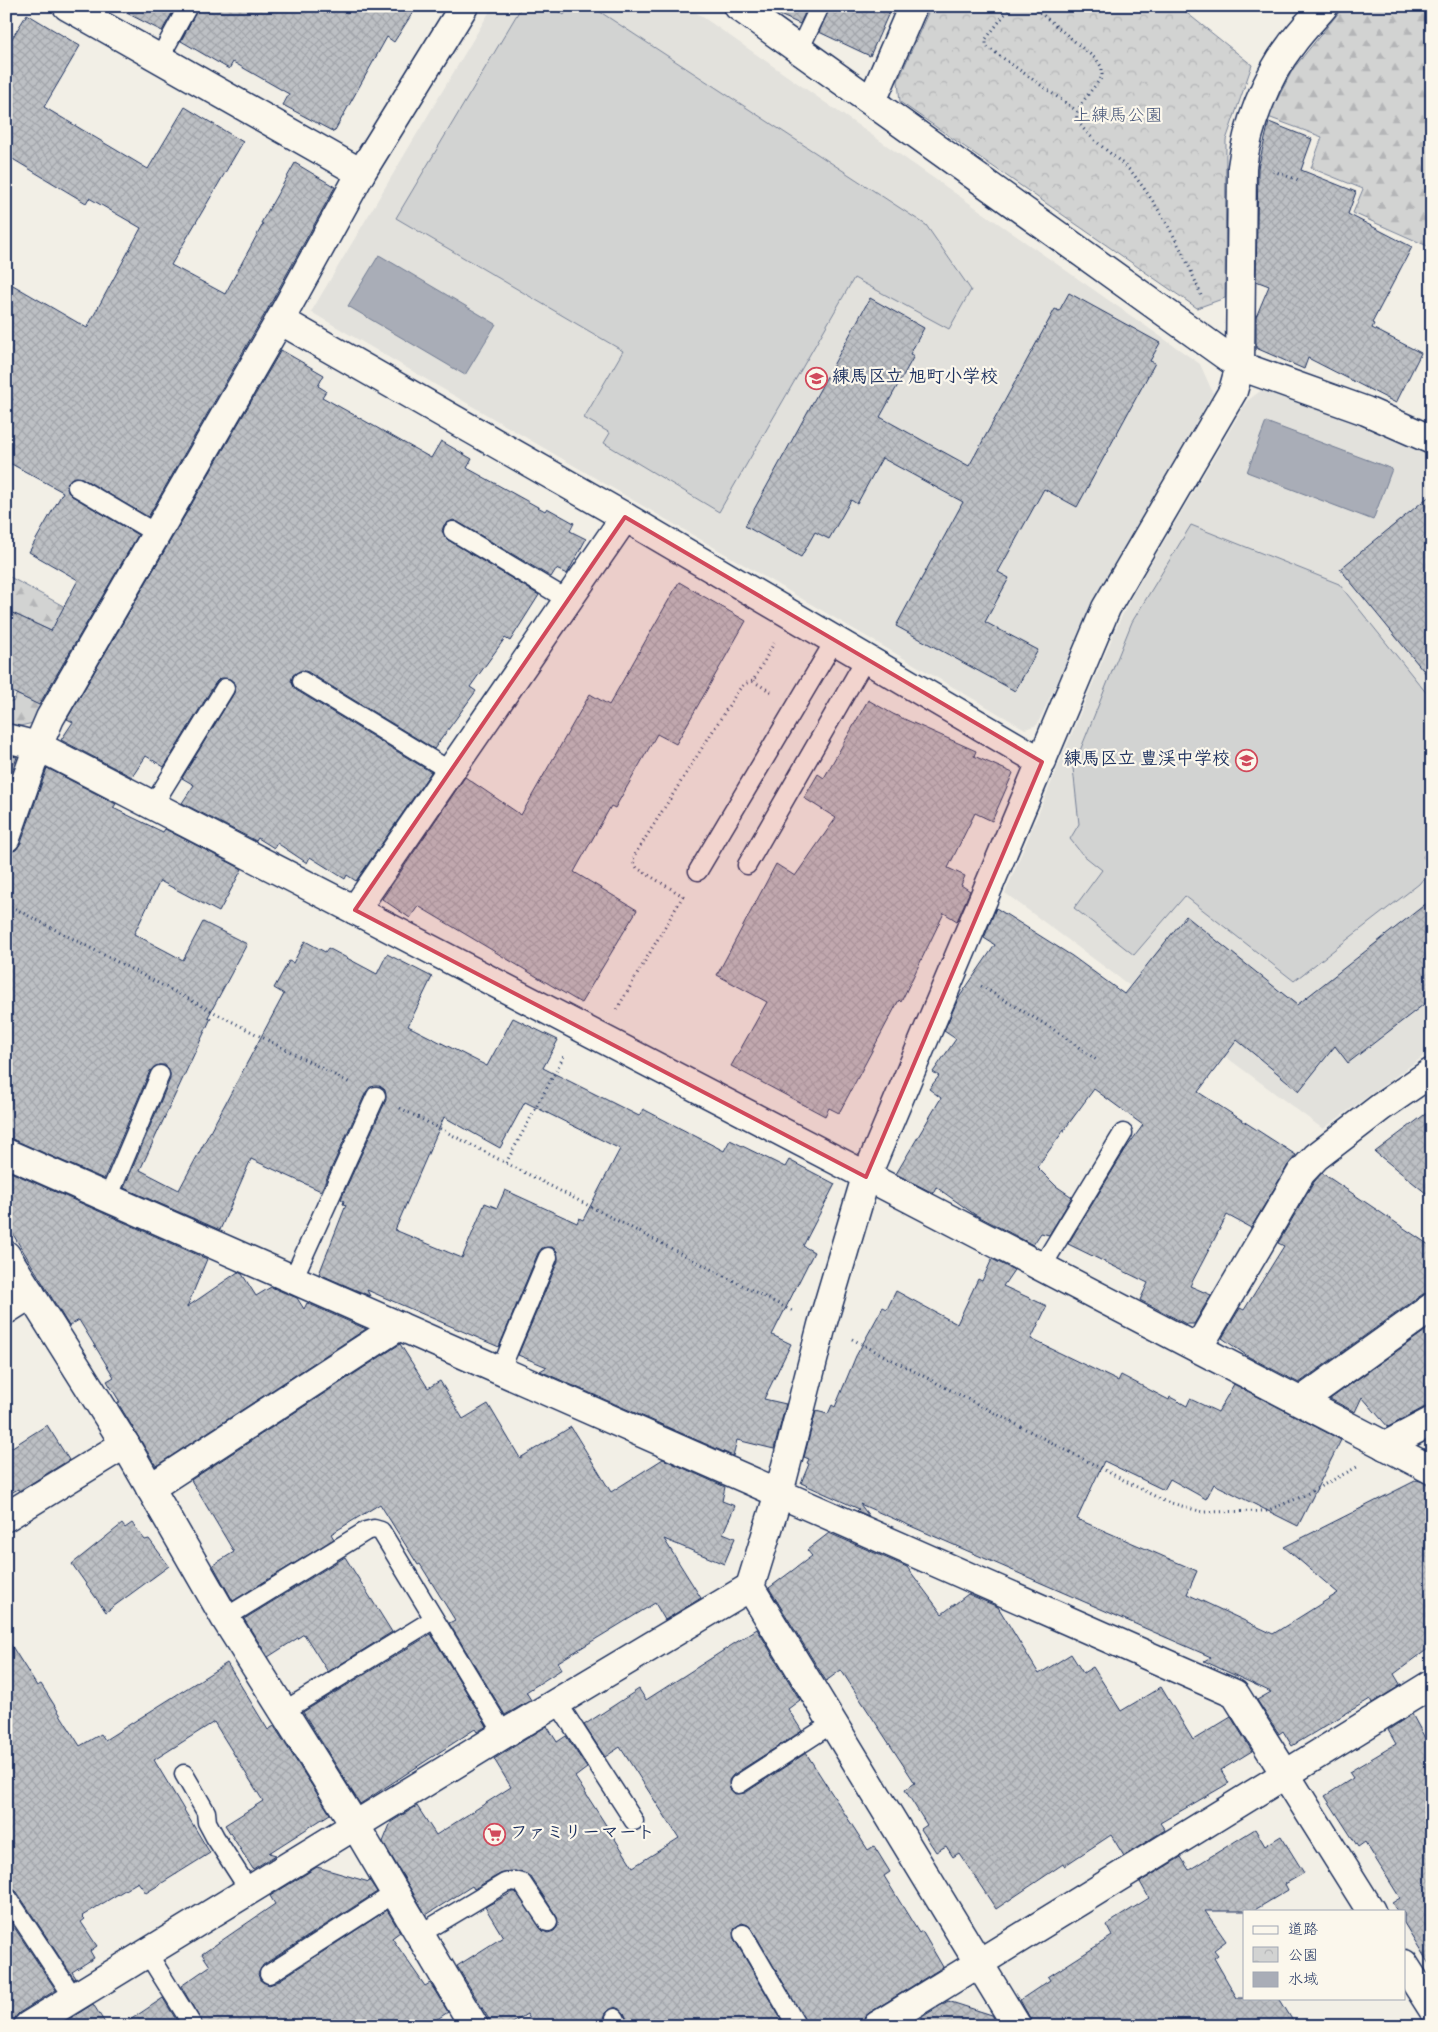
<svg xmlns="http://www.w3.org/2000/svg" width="1438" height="2032" viewBox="0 0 1438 2032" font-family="'Gochi Hand','Klee One',sans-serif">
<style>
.built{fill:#e2e1dc}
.forest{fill:url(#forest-firs);stroke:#768198}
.park{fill:url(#park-crowns);stroke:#768198}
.garden{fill:#d2d3d2;stroke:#768198}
.water{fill:#a9adb7;stroke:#707b93}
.building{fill:url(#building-cross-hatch);stroke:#1b2f5e;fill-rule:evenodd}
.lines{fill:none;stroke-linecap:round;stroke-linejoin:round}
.lane-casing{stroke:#1b2f5e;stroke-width:21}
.street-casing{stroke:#1b2f5e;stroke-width:31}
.path{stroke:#1b2f5e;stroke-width:3;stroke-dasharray:1 4;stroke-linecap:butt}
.lane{stroke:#fbf7ec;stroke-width:18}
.street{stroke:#fbf7ec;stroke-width:28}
.marked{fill:#d1495b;fill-opacity:0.2;stroke:#d1495b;stroke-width:4;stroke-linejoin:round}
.labels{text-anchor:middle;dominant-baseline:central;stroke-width:4.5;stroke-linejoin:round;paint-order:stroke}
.park-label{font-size:18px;fill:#49587b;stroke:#fbf7ec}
.poi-label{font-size:18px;font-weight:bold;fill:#1b2f5e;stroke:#fbf7ec;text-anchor:start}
</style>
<defs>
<pattern id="forest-firs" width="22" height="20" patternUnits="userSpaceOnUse" patternTransform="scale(1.25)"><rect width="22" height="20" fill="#d2d3d2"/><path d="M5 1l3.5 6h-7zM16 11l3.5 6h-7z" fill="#b4b5b7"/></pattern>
<pattern id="park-crowns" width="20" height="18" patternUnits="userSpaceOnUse" patternTransform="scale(1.25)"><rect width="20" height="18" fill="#d2d3d2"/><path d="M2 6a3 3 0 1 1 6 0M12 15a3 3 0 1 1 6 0" fill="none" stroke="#b4b5b7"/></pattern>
<pattern id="building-cross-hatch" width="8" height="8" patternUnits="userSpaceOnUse" patternTransform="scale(1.25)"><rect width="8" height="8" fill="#bdc0c4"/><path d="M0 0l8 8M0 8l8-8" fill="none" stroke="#a2a5ab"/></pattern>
</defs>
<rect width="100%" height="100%" fill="#f2efe6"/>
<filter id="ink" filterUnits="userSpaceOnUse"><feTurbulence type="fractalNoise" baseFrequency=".02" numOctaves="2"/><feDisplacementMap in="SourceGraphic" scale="10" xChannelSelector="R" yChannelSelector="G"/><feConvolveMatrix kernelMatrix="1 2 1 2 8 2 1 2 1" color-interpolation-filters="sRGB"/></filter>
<g filter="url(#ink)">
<g class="built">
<polygon points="493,6 687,6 1200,364 1213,393 1107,577 1037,725 1025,729 311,312"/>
<polygon points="1263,389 1383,431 1432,453 1432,1050 1323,1129 1005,893 1117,626 1133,594 1247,401"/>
</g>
<g class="forest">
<polygon points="1344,6 1432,6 1432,248 1353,213 1363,189 1311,168 1322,137 1268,117 1293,69"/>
<polygon points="6,575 67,608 58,648 77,658 38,722 20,726 6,723 6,708 10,701 13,702 22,683 24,684 18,695 36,703 51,672 51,631 6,610"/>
</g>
<polygon class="park" points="931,6 1178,6 1252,65 1226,140 1225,298 1197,308 900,102 898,81"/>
<g class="garden">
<polygon points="522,6 551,6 564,15 570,6 591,6 926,225 971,290 949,329 854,278 719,512 604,443 610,433 584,418 623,351 396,218"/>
<polygon points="1191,525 1339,584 1432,700 1432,841 1423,857 1432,868 1419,884 1294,981 1185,896 1134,955 1074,908 1102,870 1082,854 1070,839 1079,824 1073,768 1132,622"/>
</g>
<g class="water">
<polygon points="379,255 496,324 465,375 348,306"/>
<polygon points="1266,422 1392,469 1373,520 1247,472"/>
</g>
<g class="building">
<polygon points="113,6 176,6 162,31"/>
<polygon points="199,6 417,6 394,42 387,37 334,132 283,105 289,94 233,62 229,69 181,41"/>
<polygon points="765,6 808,6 800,24 775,13"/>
<polygon points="830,6 892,6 870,56 819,32"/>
<polygon points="27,14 80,46 44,107 148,169 185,107 243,142 171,265 225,294 263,224 261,223 295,163 335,187 266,312 148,517 82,478 72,478 68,482 68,492 72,496 138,535 39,705 6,689 6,610 51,631 78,580 29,552 63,492 6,461 6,410 13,399 8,396 11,391 6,388 6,281 87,328 141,228 89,198 86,203 6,155 6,48"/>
<polygon points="1269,122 1312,139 1301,170 1356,192 1348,214 1412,247 1372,323 1374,324 1372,328 1421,353 1396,403 1308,358 1304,369 1256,348 1256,317 1269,286 1256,281 1258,168"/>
<polygon points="1069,293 1160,343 1150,361 1155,363 1077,507 1044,489 998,572 1009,578 985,622 1038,650 1015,691 896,626 963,502 882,458 857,504 851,500 829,539 815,532 801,557 745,526 870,298 924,328 910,354 914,356 880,417 969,466 1055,309 1059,311"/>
<polygon points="281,350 324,375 318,386 326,391 322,397 431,458 441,441 472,459 467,468 545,511 547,508 574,523 570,531 586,539 567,574 556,569 551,577 458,522 453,520 444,525 442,531 448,540 539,595 510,641 505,638 470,687 476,691 434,749 308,672 302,670 293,675 291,681 296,690 431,772 356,881 347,875 345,879 310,857 307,863 277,843 274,848 258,838 256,841 182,803 194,785 182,778 234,693 235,683 230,679 220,678 216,682 164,767 146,756 132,777 61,740 73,722 67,719"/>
<polygon points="1432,494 1432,681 1340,569"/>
<polygon points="679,582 746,621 676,744 657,734 615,808 611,806 574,872 637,910 581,1003 418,906 410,918 382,899 465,777 521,815 590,694 609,705"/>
<polygon points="868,700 893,714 976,751 974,756 1013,773 992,821 975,813 948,868 965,876 961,885 970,891 957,921 944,913 901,1002 899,1000 839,1113 829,1108 825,1116 731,1066 767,1002 717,975 776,864 795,876 836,818 804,798 818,774 824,778"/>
<polygon points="6,755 17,757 6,790"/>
<path d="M47 768 116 804 113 808 163 832 165 829 242 869 219 912 160 881 134 934 183 960 203 922 247 944 208 1017 211 1018 140 1170 179 1190 284 994 274 988 289 961 293 963 305 941 325 952 328 948 377 974 387 954 432 977 408 1026 487 1066 513 1018 558 1040 543 1068 639 1116 643 1109 724 1151 730 1140 785 1167 789 1160 835 1184 803 1246 814 1252 772 1335 791 1344 764 1399 786 1404 774 1449 737 1440 733 1456 540 1371 547 1367 518 1355 558 1261 557 1251 552 1247 542 1248 538 1253 499 1347 367 1290 370 1296 319 1274 346 1205 343 1204 344 1201 341 1199 386 1100 385 1090 380 1086 370 1087 366 1092 321 1191 251 1159 220 1230 124 1188 170 1079V1073L165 1065H158L150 1071 104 1179 12 1139 6 1138V853L16 850 21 843ZM525 1102 620 1149 583 1220 579 1218 577 1223 505 1190 497 1208 485 1203 462 1258 395 1230 444 1117 500 1148Z"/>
<polygon points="1432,899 1432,998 1348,1063 1335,1046 1299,1091 1237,1040 1198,1092 1296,1155 1288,1165 1251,1228 1227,1215 1190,1286 1211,1295 1194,1324 1186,1324 1140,1300 1148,1283 1068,1244 1125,1150 1143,1125 1094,1089 1037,1167 1056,1186 1072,1197 1049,1235 1041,1233 1033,1245 974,1214 936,1187 933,1193 896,1174 941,1098 929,1089 939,1076 933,1072 956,1039 944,1031 958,999 995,945 984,938 996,908 1072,956 1124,994 1186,916 1297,1005"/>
<polygon points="1432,1109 1432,1198 1375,1152"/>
<polygon points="6,1170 207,1259 187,1307 238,1272 242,1274 256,1296 271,1287 297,1298 304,1309 307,1303 366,1329 156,1466 118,1403 120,1402 107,1381 114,1377 79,1320 69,1326 6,1223"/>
<polygon points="1322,1173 1432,1247 1432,1292 1423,1294 1299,1383 1249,1357 1222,1338 1240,1308 1244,1310 1284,1246 1278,1243 1314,1182"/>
<polygon points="992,1259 1014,1270 1003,1286 1047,1306 1031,1339 1118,1381 1121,1375 1169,1400 1170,1397 1187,1406 1190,1399 1218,1412 1234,1384 1341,1440 1298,1526 1214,1484 1206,1499 1170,1479 1164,1490 1104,1461 1077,1519 1197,1571 1187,1594 1273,1634 1338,1593 1284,1547 1417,1480 1432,1485 1432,1646 1394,1674 1400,1684 1398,1687 1372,1703 1370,1699 1292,1746 1283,1731 1279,1734 1257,1700 1271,1692 1204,1661 1211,1657 860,1504 869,1516 857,1511 859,1509 801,1483 809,1464 807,1463 809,1459 804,1457 816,1411 828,1414 832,1405 835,1407 856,1356 883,1307 887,1309 896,1291 957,1324 978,1279 982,1281"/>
<polygon points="1432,1326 1432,1406 1425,1407 1388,1427 1362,1397 1355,1412 1330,1399"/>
<polygon points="400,1344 428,1388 440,1381 463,1419 488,1404 520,1458 571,1427 611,1492 663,1459 725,1487 722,1501 735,1506 723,1533 735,1538 724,1564 664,1539 701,1598 665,1620 655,1603 558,1662 562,1669 526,1692 531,1700 505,1715 449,1623 455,1620 420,1564 418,1565 380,1504 331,1534 334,1539 233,1601 213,1565 234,1552 191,1480"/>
<polygon points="47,1425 69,1460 19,1491 18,1489 6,1496 6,1451"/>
<polygon points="132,1523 145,1540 149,1539 169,1566 106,1612 72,1564 122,1524 125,1528"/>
<polygon points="829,1533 907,1567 942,1614 968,1594 998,1607 1039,1674 1071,1654 1083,1673 1093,1667 1121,1711 1161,1687 1193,1740 1231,1717 1252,1751 1221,1770 1229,1783 1160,1823 1165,1830 1124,1856 1111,1835 1064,1866 1063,1864 996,1909 959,1853 953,1857 946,1846 936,1852 921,1829 927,1825 905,1790 915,1783 841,1670 826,1681 769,1588 812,1556 807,1550"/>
<polygon points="345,1557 392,1632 328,1672 304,1634 268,1657 244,1619"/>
<polygon points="757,1629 800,1700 788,1709 802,1731 733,1775 729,1780 730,1789 735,1794 745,1793 806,1753 868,1850 874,1846 890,1872 884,1876 919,1933 922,1931 943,1967 869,2013 864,2018 861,2026 808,2026 752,1929 748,1925 742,1923 734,1928 734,1939 785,2026 629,2026 624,2013 615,2007 606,2013 604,2018 607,2026 534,2026 527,2014 508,2026 493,2026 457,1966 503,1937 485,1907 513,1892 516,1892 543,1931 548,1933 554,1931 558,1926 557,1917 531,1877 524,1873 515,1871 500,1874 474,1889 472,1886 426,1915 383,1842 391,1822 417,1806 436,1835 511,1787 494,1759 547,1726 557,1742 566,1736 587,1768 575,1777 633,1867 679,1838 620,1747 605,1757 584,1725 639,1689 646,1700"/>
<polygon points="431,1634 487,1726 477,1732 475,1729 360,1804 303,1712"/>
<polygon points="6,1637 37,1686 41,1684 80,1746 101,1734 105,1740 227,1663 268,1730 274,1726 330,1814 269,1853 276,1855 253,1869 225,1825 263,1801 214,1722 154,1760 210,1853 146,1893 138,1882 82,1916 85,1919 81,1922 97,1946 90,1951 94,1958 72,1972 76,1978 74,1979 17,1892 12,1888 6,1888"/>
<polygon points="1412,1714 1432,1751 1432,1969 1404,1923 1404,1911 1397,1911 1392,1903 1400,1898 1365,1842 1358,1847 1325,1796 1353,1778 1349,1772 1396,1744 1388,1730"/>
<polygon points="1255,1829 1265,1846 1281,1836 1304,1873 1285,1884 1288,1890 1253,1911 1205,1911 1226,1941 1214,1950 1218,1955 1214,1958 1237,1998 1279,1998 1296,2026 1033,2026 1030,2018 1020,2000 1050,1980 1048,1977 1112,1936 1106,1925 1149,1898 1140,1882 1181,1857 1189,1870"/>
<polygon points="317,1867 369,1882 369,1880 377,1892 263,1965 258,1974 260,1980 269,1985 275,1983 387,1910 400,1932 392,1938 425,1986 430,1983 448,2012 427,2026 204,2026 181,1986 210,1966 202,1954 275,1904 270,1896"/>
<polygon points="6,1915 56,1990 19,2013 15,2018 12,2026 6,2026"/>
<polygon points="163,1998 180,2026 121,2026"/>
<polygon points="948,2001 992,2015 999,2026 907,2026"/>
<polygon points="93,2004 107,2026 58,2026"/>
</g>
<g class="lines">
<defs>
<g id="lane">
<polyline points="799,50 820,6"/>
<polyline points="159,59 188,6"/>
<polyline points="77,487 157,534"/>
<polyline points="453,531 568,600"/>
<polyline points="302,681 450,771"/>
<polyline points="153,805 225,688"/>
<polyline points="747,865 866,658"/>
<polyline points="698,871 835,640"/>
<polyline points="108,1198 160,1075"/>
<polyline points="1041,1268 1123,1133"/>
<polyline points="293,1279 376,1096"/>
<polyline points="500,1371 548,1257"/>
<polyline points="225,1618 366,1531 374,1529 381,1531 504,1734"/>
<polyline points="557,1702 634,1821"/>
<polyline points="284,1711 434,1619"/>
<polyline points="184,1774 206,1812 207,1822 215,1837 249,1890"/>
<polyline points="739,1784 833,1723"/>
<polyline points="8,1898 74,1998"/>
<polyline points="420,1934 505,1883 513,1881 522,1883 548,1922"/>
<polyline points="743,1934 797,2026"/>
<polyline points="148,1954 193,2026"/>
<polyline points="269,1974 395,1893"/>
<polyline points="615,2018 619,2026"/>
</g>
<g id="street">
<polyline points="67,6 361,173"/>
<polyline points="738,6 1240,366 1366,411 1432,440"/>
<polyline points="872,101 913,6"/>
<polyline points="280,320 625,517 1042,762"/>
<polyline points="625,517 355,910 1432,1470"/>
<polyline points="6,738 38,746 355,910"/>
<polyline points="6,838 38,746 50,718 280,320 361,173 464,6"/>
<polyline points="6,1153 1235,1694 1371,1911"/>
<polyline points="6,1255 125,1444 225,1618 355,1825 474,2026"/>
<polyline points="6,1310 31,1294"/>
<polyline points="1198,1348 1301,1173 1316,1157 1381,1107 1432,1072"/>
<polyline points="1301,1401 1432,1307"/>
<polyline points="1385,1446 1432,1421"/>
<polyline points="150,1488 399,1326"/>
<polyline points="6,1517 125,1444"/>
<polyline points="1404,1964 1432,2008"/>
<polyline points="28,2026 504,1734 750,1587"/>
<polyline points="877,2026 1432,1684"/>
<path d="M1017 2026 750 1587 779 1493 822 1325 866 1177 1106 608 1233 391 1240 366 1242 167C1247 127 1266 77 1291 45 1301 31 1313 19 1324 6"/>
</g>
</defs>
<use href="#lane" class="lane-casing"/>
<use href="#street" class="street-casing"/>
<g class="path">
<polyline points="1011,6 986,39 986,46 1077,111"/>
<path d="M1032 6 1097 60 1102 68V77C1096 85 1074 109 1077 118 1082 135 1121 159 1134 175 1162 211 1186 255 1202 298"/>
<polyline points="1273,171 1301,181"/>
<polyline points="753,681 771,692"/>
<polyline points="6,904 352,1084"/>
<polyline points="981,986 1053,1029 1098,1061"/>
<polyline points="617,1009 683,896 637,868 633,862 634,856 738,691 744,684 753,681 774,643"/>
<polyline points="400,1108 792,1311"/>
<polyline points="506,1163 564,1056"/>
<polyline points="852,1339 1164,1501 1203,1512 1266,1511 1301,1497 1357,1467"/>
</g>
<use href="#lane" class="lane"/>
<use href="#street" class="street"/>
</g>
</g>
<path class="marked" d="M625 517 1042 762 866 1177 355 910Z"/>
<defs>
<symbol id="school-ring" viewBox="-11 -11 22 22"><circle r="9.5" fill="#fbf7ec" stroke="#d1495b" stroke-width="1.5"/><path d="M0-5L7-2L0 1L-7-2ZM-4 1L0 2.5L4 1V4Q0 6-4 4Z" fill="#d1495b"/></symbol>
<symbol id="supermarket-ring" viewBox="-11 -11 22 22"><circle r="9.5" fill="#fbf7ec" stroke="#d1495b" stroke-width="1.5"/><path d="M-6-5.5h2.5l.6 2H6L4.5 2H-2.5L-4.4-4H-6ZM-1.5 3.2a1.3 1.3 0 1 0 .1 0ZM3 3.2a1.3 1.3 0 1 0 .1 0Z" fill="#d1495b"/></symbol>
</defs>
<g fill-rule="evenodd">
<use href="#school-ring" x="804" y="366" width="25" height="25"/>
<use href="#school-ring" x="1234" y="748" width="25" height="25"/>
<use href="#supermarket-ring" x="482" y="1822" width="25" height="25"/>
</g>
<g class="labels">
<g class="park-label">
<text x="1118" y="117">上練馬公園</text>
</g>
<g class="poi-label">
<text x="832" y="378">練馬区立 旭町小学校</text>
<text x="1230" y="760" text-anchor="end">練馬区立 豊渓中学校</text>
<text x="510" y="1834">ファミリーマート</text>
</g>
</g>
<rect width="1438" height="2032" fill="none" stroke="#fbf7ec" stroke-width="25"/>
<rect x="12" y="12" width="1413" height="2007" fill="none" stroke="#1b2f5e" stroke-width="2" filter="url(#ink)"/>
<rect x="1243" y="1910" width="162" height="90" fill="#fbf7ec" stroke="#a1a7b3"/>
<rect x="1253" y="1926" width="25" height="8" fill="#fbf7ec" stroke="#a1a7b3"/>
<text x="1288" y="1934" font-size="15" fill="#1b2f5e">道路</text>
<rect x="1253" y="1947" width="25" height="15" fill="url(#park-crowns)" stroke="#a1a7b3"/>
<text x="1288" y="1960" font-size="15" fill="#1b2f5e">公園</text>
<rect x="1253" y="1972" width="25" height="15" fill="#a9adb7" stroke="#a1a7b3"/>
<text x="1288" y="1984" font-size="15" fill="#1b2f5e">水域</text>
</svg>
